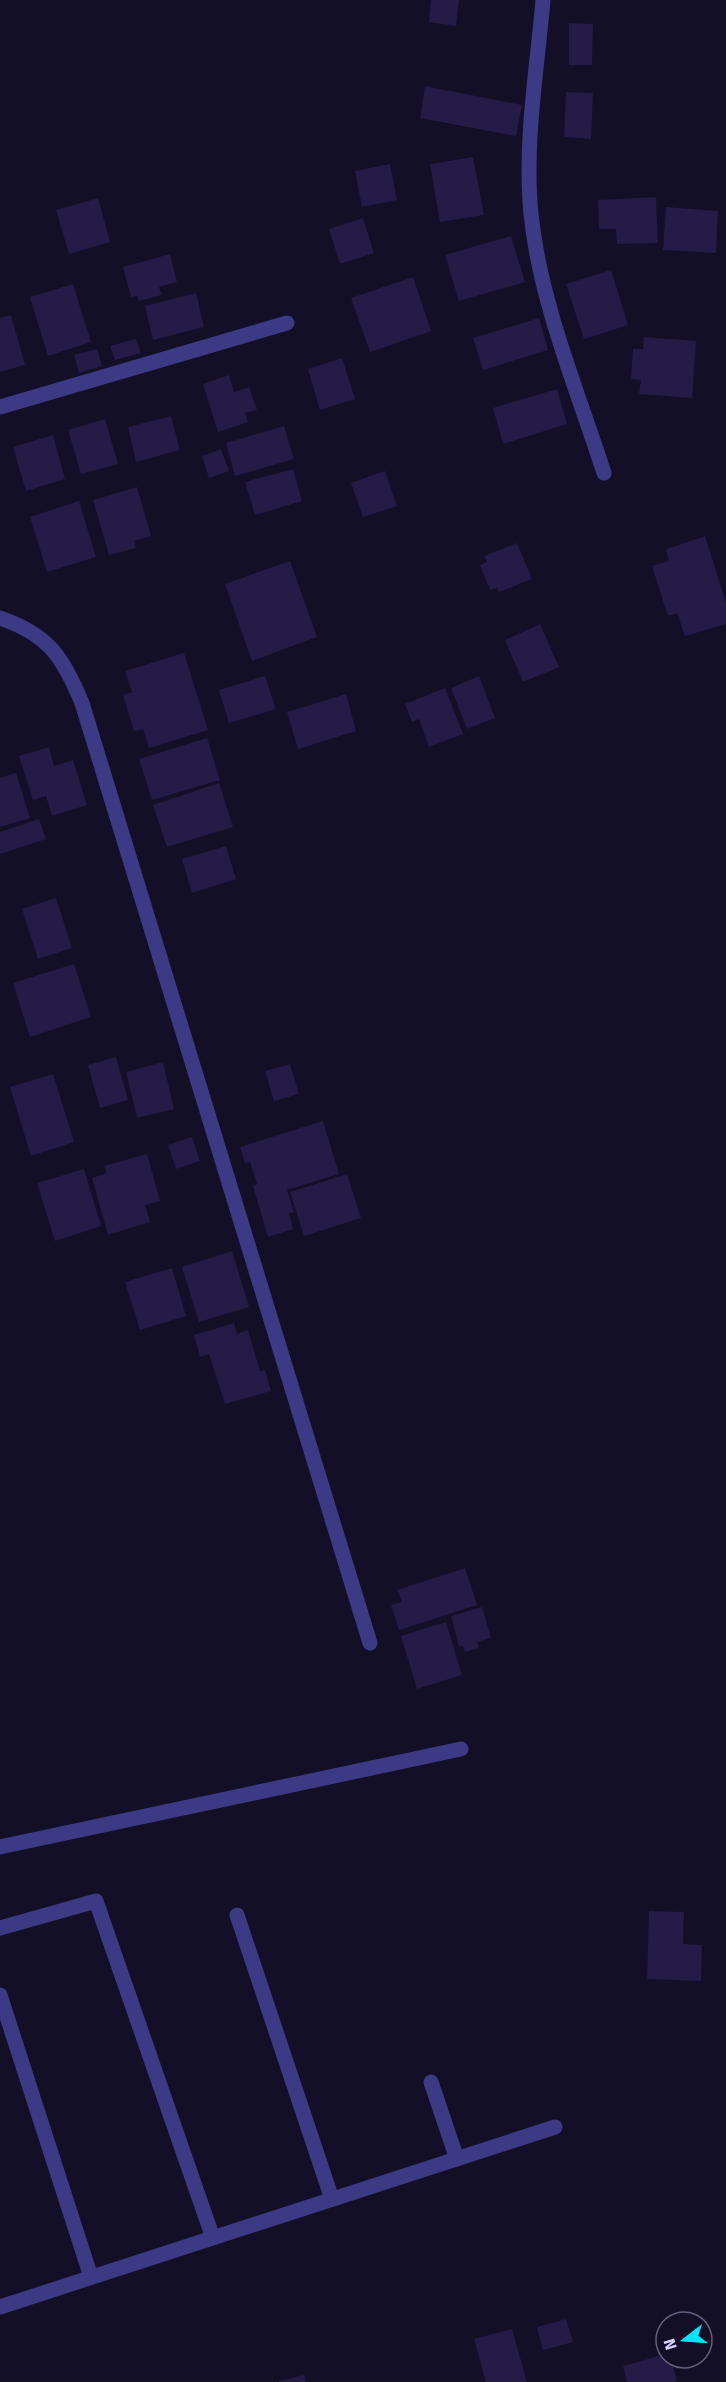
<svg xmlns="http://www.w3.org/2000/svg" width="726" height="2382" viewBox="0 0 726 2382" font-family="'Fira Sans',sans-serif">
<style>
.building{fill:#241b47}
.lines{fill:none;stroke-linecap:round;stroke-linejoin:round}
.minor{stroke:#3d3a85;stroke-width:15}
</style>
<rect width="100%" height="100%" fill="#130f26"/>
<g class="building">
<polygon points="431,0 459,0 456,26 429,22"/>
<polygon points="569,23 593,24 592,65 569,65"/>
<polygon points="425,86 522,105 516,136 420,118"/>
<polygon points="566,92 593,93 591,139 564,137"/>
<polygon points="473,157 484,215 440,222 430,164"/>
<polygon points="390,164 397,200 362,207 355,171"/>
<polygon points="656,197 658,243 617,244 616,229 599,229 598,200"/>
<polygon points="98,198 110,242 69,254 56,210"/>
<polygon points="666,207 718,211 716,253 663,250"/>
<polygon points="363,218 374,253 340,264 329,229"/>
<polygon points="511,236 525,282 459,301 445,255"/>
<polygon points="170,254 177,282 159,287 162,295 139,301 137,296 131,297 123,267"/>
<polygon points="611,270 628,325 584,339 566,284"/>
<polygon points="413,277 431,331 370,352 351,298"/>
<polygon points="73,284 91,342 48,356 30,297"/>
<polygon points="196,293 204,327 153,340 145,306"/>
<polygon points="11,315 25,365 0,372 0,318"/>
<polygon points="539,318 548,350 483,370 473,338"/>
<polygon points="644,337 696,341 692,398 639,394 641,380 631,379 633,349 643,349"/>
<polygon points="136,339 141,353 115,360 110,346"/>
<polygon points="97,349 102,366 79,373 74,355"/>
<polygon points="342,358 355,399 320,410 308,369"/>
<polygon points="229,375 234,392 249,387 257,410 245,413 248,422 218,432 203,384"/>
<polygon points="557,389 567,424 503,444 493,408"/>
<polygon points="171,416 180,450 136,462 128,427"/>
<polygon points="105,419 118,464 81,474 68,430"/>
<polygon points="284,426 294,459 235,476 226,443"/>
<polygon points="53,435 65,479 26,491 13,447"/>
<polygon points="221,449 229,471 209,478 202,456"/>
<polygon points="293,469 302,501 255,515 245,482"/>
<polygon points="385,471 397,506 363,517 351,483"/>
<polygon points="137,487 151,536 134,541 136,548 109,555 93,500"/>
<polygon points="79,501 96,557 47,572 30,517"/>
<polygon points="705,536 726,603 726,624 685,636 677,613 668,616 652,566 669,561 666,549"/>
<polygon points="517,543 532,579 499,592 497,588 490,590 480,565 487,562 484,556"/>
<polygon points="290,561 317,637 252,661 225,584"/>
<polygon points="540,624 559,667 523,682 505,640"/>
<polygon points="184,653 208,730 149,748 143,729 134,731 123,695 132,692 125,671"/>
<polygon points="265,676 276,709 229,723 219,690"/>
<polygon points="479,676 495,718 467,729 451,688"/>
<polygon points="445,688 463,734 429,747 419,719 412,722 405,704"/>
<polygon points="346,694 356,731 298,749 287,712"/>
<polygon points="207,738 220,780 152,800 139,759"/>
<polygon points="49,747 54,766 73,760 87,805 52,816 46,796 33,800 19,756"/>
<polygon points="16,773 30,818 0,827 0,778"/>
<polygon points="219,783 233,827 167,847 153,805"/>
<polygon points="39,819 46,839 0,854 0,832"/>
<polygon points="226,846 236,879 192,893 182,859"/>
<polygon points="56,898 72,948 38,959 22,909"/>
<polygon points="74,964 91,1017 30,1037 13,983"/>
<polygon points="116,1057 128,1100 100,1108 88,1065"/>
<polygon points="163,1062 174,1109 137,1118 126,1072"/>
<polygon points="290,1064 299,1094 274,1101 265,1071"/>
<polygon points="53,1074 74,1142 31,1156 10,1087"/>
<polygon points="323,1121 339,1174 287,1190 294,1212 289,1213 293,1229 268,1237 253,1186 257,1184 250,1162 245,1163 240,1147"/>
<polygon points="192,1137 200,1161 176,1169 168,1145"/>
<polygon points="147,1154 160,1201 145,1205 150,1222 108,1235 92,1178 107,1173 104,1166"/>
<polygon points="84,1169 101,1226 55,1241 37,1183"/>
<polygon points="347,1174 361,1218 304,1236 290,1192"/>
<polygon points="232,1251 249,1307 199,1322 182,1267"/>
<polygon points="172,1268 186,1316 140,1330 125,1282"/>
<polygon points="234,1323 237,1334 248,1330 260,1371 265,1370 271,1391 225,1404 209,1354 200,1357 194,1335"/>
<polygon points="465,1568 477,1605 399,1630 391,1605 402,1602 397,1590"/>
<polygon points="482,1607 491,1638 477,1642 479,1648 465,1652 463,1646 459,1647 451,1616"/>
<polygon points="446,1622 462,1675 417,1689 401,1636"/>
<polygon points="649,1911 684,1912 683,1944 702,1945 701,1981 647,1979"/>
<polygon points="566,2319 573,2342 543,2350 537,2327"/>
<polygon points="512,2329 527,2382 486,2382 474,2339"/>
<polygon points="666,2354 666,2358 671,2358 677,2382 627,2382 623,2366"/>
<polygon points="304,2375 306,2382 279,2382 279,2381"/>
</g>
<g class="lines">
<g class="minor">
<path d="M543 0C537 70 524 144 531 214 540 302 577 389 604 473"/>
<polyline points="0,407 287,323"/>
<path d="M0 618C48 634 63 657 82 703L370 1643"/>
<polyline points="0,1847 461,1749"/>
<polyline points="237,1915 332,2199"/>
<polyline points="0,1928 96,1901 213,2238"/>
<polyline points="0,1995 91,2277"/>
<polyline points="431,2082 457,2159"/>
<polyline points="0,2307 555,2127"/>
</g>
</g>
<g transform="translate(684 2340) rotate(253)"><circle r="28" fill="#130f26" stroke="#625e7d" stroke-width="1.5"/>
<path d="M0-4.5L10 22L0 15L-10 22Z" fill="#00e5ff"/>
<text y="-9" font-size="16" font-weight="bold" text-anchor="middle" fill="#d9d4ff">N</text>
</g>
</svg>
